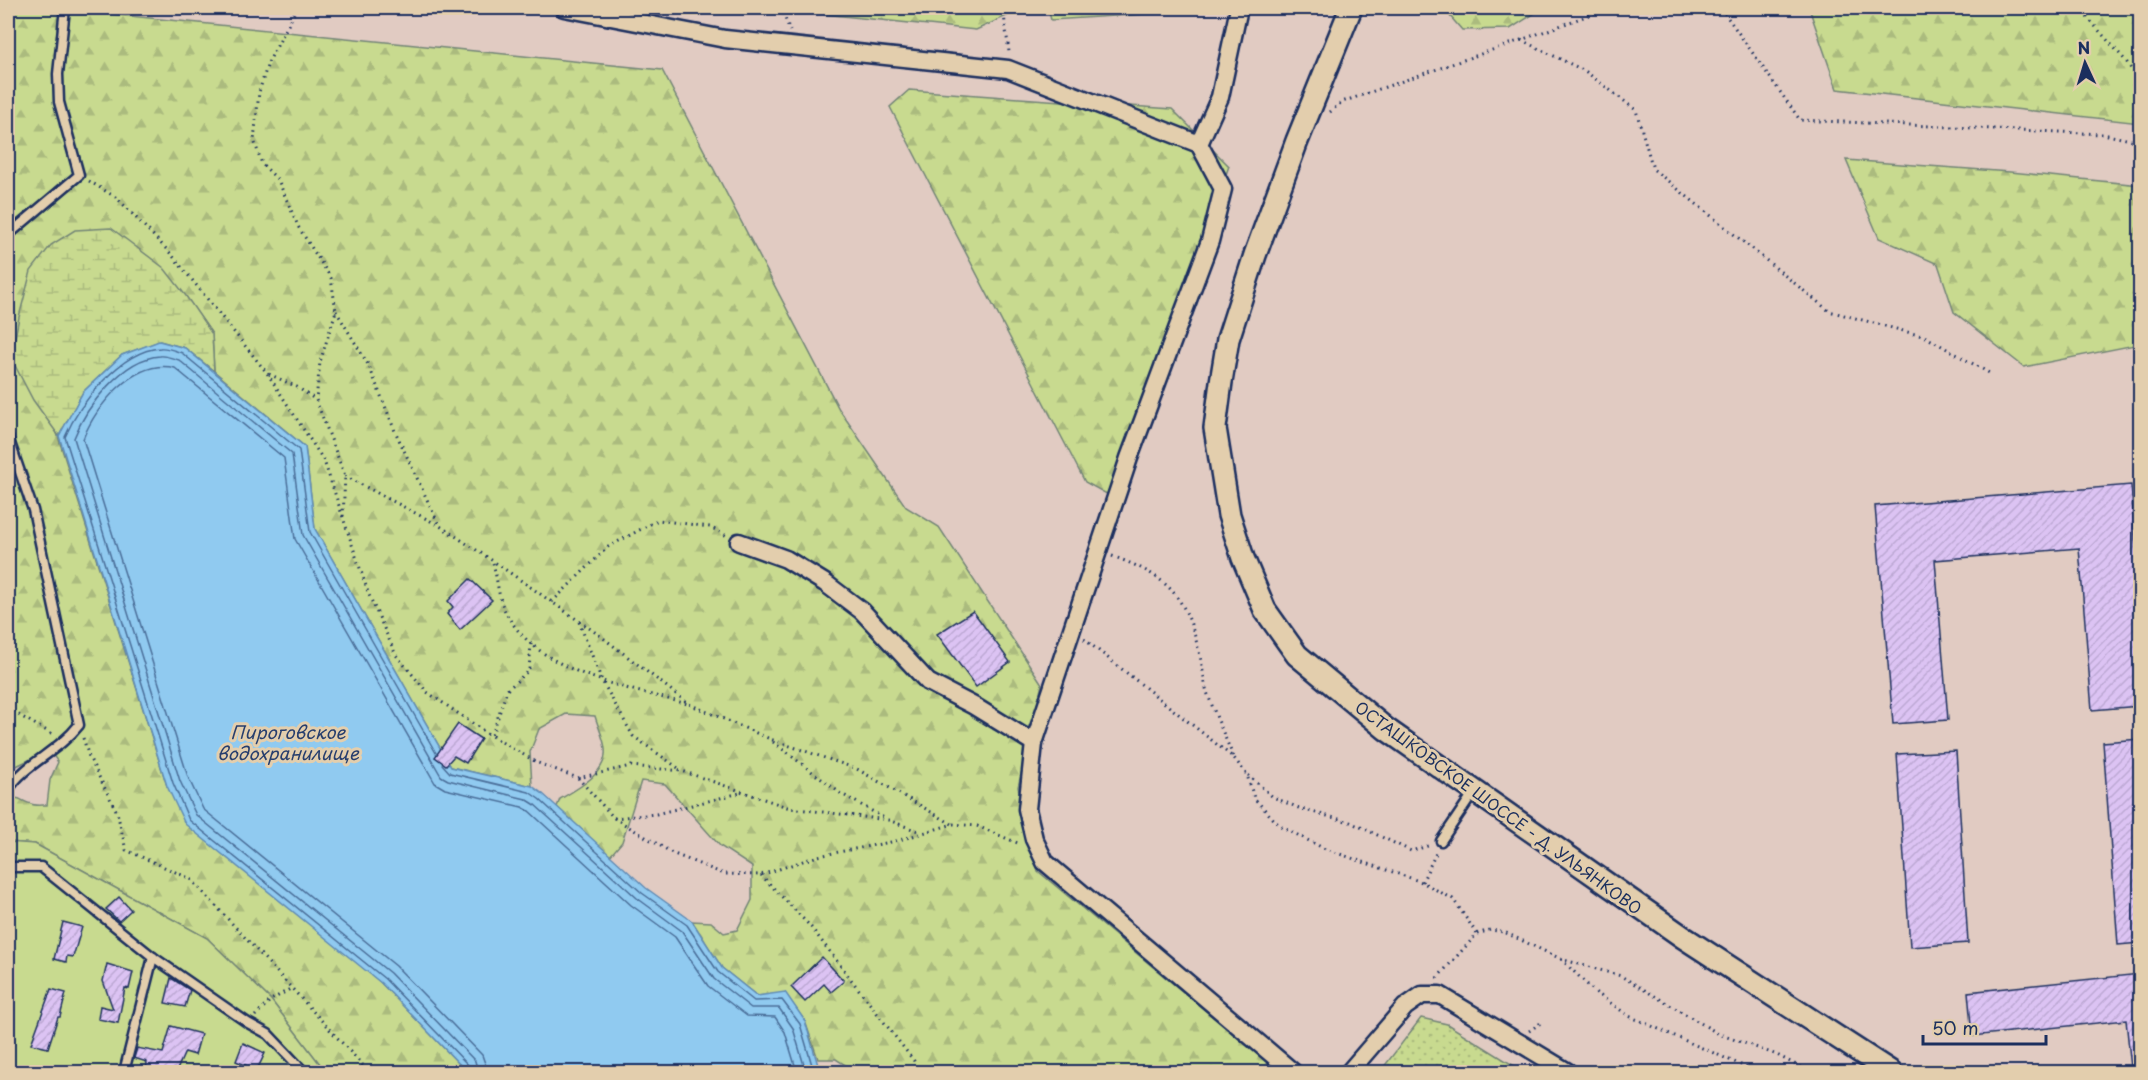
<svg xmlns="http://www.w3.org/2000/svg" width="2148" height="1080" viewBox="0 0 2148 1080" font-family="'Playpen Sans',sans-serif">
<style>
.forest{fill:url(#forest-firs);stroke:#728476;stroke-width:1.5}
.wetland{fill:url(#wetland-marsh);stroke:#728476;stroke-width:1.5}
.park{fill:url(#park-dots);stroke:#728476;stroke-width:1.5}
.garden{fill:#c8da8f;stroke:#728476;stroke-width:1.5}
.water{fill:#90caf0;stroke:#618cb6;stroke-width:1.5}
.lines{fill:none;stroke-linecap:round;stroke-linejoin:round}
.shore{stroke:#4a6d98;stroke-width:1.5}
.building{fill:url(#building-hatch);stroke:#1b2f5e;stroke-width:1.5}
.service-casing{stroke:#1b2f5e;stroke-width:13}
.minor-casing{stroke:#1b2f5e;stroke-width:21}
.tertiary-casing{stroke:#1b2f5e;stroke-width:26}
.path{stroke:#1b2f5e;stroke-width:3;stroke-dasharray:1.5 4.5;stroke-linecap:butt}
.service{stroke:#e3cead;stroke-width:8}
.minor{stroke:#e3cead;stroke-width:16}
.tertiary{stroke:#e3cead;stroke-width:21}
.labels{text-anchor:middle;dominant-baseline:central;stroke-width:6;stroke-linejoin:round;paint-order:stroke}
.street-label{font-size:16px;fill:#1b2f5e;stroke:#e3cead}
.water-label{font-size:18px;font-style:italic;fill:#273e6d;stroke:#e3cead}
</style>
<defs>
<pattern id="forest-firs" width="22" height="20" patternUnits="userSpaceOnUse" patternTransform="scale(1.5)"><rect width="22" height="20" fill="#c8da8f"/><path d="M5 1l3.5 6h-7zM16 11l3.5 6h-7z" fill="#abbb7e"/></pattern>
<pattern id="wetland-marsh" width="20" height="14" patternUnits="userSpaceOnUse" patternTransform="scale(1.5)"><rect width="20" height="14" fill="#c8da8f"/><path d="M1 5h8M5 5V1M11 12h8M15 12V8" fill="none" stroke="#abbb7e"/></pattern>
<pattern id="park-dots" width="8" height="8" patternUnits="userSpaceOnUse" patternTransform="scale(1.5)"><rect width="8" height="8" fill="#c8da8f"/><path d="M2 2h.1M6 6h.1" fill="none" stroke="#abbb7e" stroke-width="1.8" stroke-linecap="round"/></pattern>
<pattern id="building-hatch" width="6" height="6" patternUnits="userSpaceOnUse" patternTransform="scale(1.5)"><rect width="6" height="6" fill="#dcc3f3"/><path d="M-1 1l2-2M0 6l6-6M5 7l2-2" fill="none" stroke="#bca8d3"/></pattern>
</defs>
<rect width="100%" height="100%" fill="#e1cbc2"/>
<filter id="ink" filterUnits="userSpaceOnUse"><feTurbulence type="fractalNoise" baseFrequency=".0167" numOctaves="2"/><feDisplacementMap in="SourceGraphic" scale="12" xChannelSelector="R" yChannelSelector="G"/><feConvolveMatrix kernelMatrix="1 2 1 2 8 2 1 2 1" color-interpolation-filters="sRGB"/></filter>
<g filter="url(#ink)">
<g class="forest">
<path d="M8 8H51L662 70 839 409 906 507 939 527 1042 684 1018 787 1038 871 1279 1072H856L836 1059H818L805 1021 785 993 757 996 722 968 692 921 711 922 724 933 737 930 752 900V867L720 846 665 784 641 781 622 842 610 856 557 807 560 799C577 789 608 773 605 749 604 738 598 727 595 716L566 714 539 729 530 752 532 786 451 767 315 529 305 447 214 371 212 334 186 297 42 385 167 786 381 983 467 1072H326L271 1000 207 938 35 844 8 842V802C18 794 20 801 31 804 35 806 42 805 47 805L50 780 58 762 52 754 39 753 33 758 8 770Z"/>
<polygon points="793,8 1024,8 976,30 795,11"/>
<polygon points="1048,8 1194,8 1193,11 1051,20"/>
<polygon points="1443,8 1543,8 1510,29 1462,30"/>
<polygon points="1806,8 2140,8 2140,123 1837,89 1810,11"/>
<polygon points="909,90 1172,109 1229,166 1112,497 1085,482 890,107"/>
<polygon points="1846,160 2010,172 2140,185 2140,344 2024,367 1954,312 1938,264 1879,238"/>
</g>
<polygon class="wetland" points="111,228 164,268 186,296 212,334 214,371 185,348 160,341 122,355 83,392 59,436 33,400 11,358 19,317 31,271 51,245 75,230"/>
<polygon class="park" points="1421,1018 1447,1024 1524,1072 1380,1072"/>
<polygon class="garden" points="8,842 35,844 207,938 271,1000 326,1072 8,1072"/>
<polygon class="water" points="159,341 185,348 305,447 315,529 451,767 532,786 543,794 646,888 692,921 722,968 757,996 785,992 805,1021 820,1072 467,1072 381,983 185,824 167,786 59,436 83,392 122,355"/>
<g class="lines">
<g class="shore">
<path d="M436 753 310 532 299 450 182 353C176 351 166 347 160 348 120 351 79 404 65 437L173 783 189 820 385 979 469 1066 471 1072"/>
<polyline points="442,764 450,773 529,792 539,799 642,893 687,925 718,972 754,1001 782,1000 800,1024 814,1072"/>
<path d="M478 1072 475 1061 390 973 196 815 180 781 74 438C86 407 123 358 160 356 166 355 174 359 179 360L292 454 303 535 441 776 448 780 526 799 534 804 637 898 682 931 714 979 751 1008H779L793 1028 806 1072"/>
<path d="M488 1072 482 1055 396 966 203 809 188 777 83 439C96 405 135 358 175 368L284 458 295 539 435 783 445 789 522 807 529 811 631 905 675 937 708 986 747 1016 775 1017 785 1032 797 1072"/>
</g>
</g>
<g class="building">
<polygon points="2131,485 2140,603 2140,706 2092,710 2079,548 1935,560 1948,720 1893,724 1875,506"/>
<polygon points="470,579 492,600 460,630 447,614 453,607 448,601"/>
<polygon points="973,611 1010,662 976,687 937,634"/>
<polygon points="458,724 481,739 466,763 454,756 446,765 435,757"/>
<polygon points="2140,739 2140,943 2118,945 2103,742"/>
<polygon points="1956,751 1968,943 1910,947 1897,754"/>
<polygon points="119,897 131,910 119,921 106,909"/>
<polygon points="63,922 82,927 73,957 67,956 66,962 54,959"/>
<polygon points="822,957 844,981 831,992 824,984 805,1002 791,987"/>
<polygon points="107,964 133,972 129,989 125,988 118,1023 98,1019 100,1006 113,1009 103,981"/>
<polygon points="2140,974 2140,1067 2131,1068 2126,1020 1972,1036 1968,992"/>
<polygon points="171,978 190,990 185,1007 165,1003"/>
<polygon points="51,989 66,993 60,1017 58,1017 48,1048 31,1044"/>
<polygon points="171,1026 201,1034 195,1055 185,1052 176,1072 146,1072 147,1062 134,1058 137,1048 163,1053"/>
<polygon points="243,1043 265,1053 257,1070 236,1061"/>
</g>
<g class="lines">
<defs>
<g id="service">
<polyline points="8,235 79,175 59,102 58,74 65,8"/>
<path d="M8 437 33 510 79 725C58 752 24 764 8 790"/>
<polyline points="1441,841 1474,792"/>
<polyline points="8,867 41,867 153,957 248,1023 268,1034 304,1072"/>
<polyline points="124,1072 153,957"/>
</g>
<g id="minor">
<polyline points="564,8 725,39 1008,69 1199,144 1223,189 1210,241 1129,458 1034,743 1027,809 1034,839 1045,862 1293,1072"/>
<polyline points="1199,144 1220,97 1239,8"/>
<polyline points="739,542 786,559 825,583 862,611 928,682 974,706 1034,743"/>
<polyline points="1349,1072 1405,1007 1422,995 1440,995 1568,1072"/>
</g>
<polyline id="tertiary" points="1351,8 1297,141 1255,255 1228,339 1221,382 1215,428 1229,515 1243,558 1265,610 1297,655 1386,729 1683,937 1891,1072"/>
</defs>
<use href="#service" class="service-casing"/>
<use href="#minor" class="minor-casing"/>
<use href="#tertiary" class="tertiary-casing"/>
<g class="path">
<polyline points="297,8 268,63 259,92 254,140 262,164 278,180 299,228 331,278 336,311 320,362 316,400"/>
<polyline points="781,8 790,31"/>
<polyline points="1003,8 1009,52"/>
<polyline points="1708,8 1723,11 1800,120 2103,134 2140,142"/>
<polyline points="2079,8 2126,61 2140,83"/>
<polyline points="1521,40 1585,71 1636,110 1653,169 1829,311 1926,337 1991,374"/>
<polyline points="1330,112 1342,102 1521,40 1608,8"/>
<polyline points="89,181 117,198 172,255 267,373 324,461 369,595 396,655 427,692 491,736 538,763 578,778 614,818 674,854 724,874 761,875 818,856 896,841 953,824 977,826 1020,844"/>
<polyline points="336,311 369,366 395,431 439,525"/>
<polyline points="269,374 297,387 316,400 345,476 343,517"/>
<polyline points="345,476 440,526 493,561 602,637 689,704 770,739 857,769 952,824"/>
<path d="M1112 556C1170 577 1186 596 1200 656 1203 668 1204 681 1207 692 1215 714 1224 735 1233 756"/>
<path d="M493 563C497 577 498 596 504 609 535 673 625 687 687 704"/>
<polyline points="552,602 608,547 658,520 710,527 727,536"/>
<polyline points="579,622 602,681 633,736 681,770"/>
<polyline points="1084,639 1234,758 1247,775 1254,798 1280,826 1325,849 1422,882 1453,899 1477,934 1437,978"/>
<polyline points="8,709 54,735"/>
<polyline points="492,735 507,690 529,670 531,644"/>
<polyline points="83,738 89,757 117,812 126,850 191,879 369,1072"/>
<polyline points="773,742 840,793 886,819"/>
<polyline points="1248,775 1273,797 1301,809 1350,822 1411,851 1431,845"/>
<polyline points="578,778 631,766 682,771 790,808 888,820 918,831"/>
<polyline points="614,818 656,814 740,793"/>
<polyline points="761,875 810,926 914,1061 919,1072"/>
<polyline points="1422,882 1437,851"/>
<polyline points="1477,934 1490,930 1504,932 1561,959 1621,976 1719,1034 1777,1055 1800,1067 1805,1072"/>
<polyline points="1561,959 1595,992 1629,1016 1757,1072"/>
<polyline points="255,1016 271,1000 292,988"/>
<polyline points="1529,1031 1542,1022"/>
</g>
<use href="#service" class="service"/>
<use href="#minor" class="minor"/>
<use href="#tertiary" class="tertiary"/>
</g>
</g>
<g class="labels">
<g class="street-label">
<text transform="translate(1499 807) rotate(36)">ОСТАШКОВСКОЕ ШОССЕ - Д. УЛЬЯНКОВО</text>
</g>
<g class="water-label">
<text x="288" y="731">Пироговское<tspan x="288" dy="21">водохранилище</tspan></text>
</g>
</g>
<rect width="2148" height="1080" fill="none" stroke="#e3cead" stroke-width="30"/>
<rect x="15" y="15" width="2118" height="1050" fill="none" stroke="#1b2f5e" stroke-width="2" filter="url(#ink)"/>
<g transform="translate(2085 63) rotate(356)" stroke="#e3cead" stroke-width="4.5" paint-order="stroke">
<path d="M0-4.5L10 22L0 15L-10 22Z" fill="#1b2f5e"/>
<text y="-9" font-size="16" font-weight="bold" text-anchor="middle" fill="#1b2f5e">N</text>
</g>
<path d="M1923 1035v9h123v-9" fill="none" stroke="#1b2f5e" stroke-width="3"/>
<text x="1932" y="1035" font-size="18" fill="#1b2f5e" stroke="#e3cead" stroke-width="4.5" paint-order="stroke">50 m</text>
</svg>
